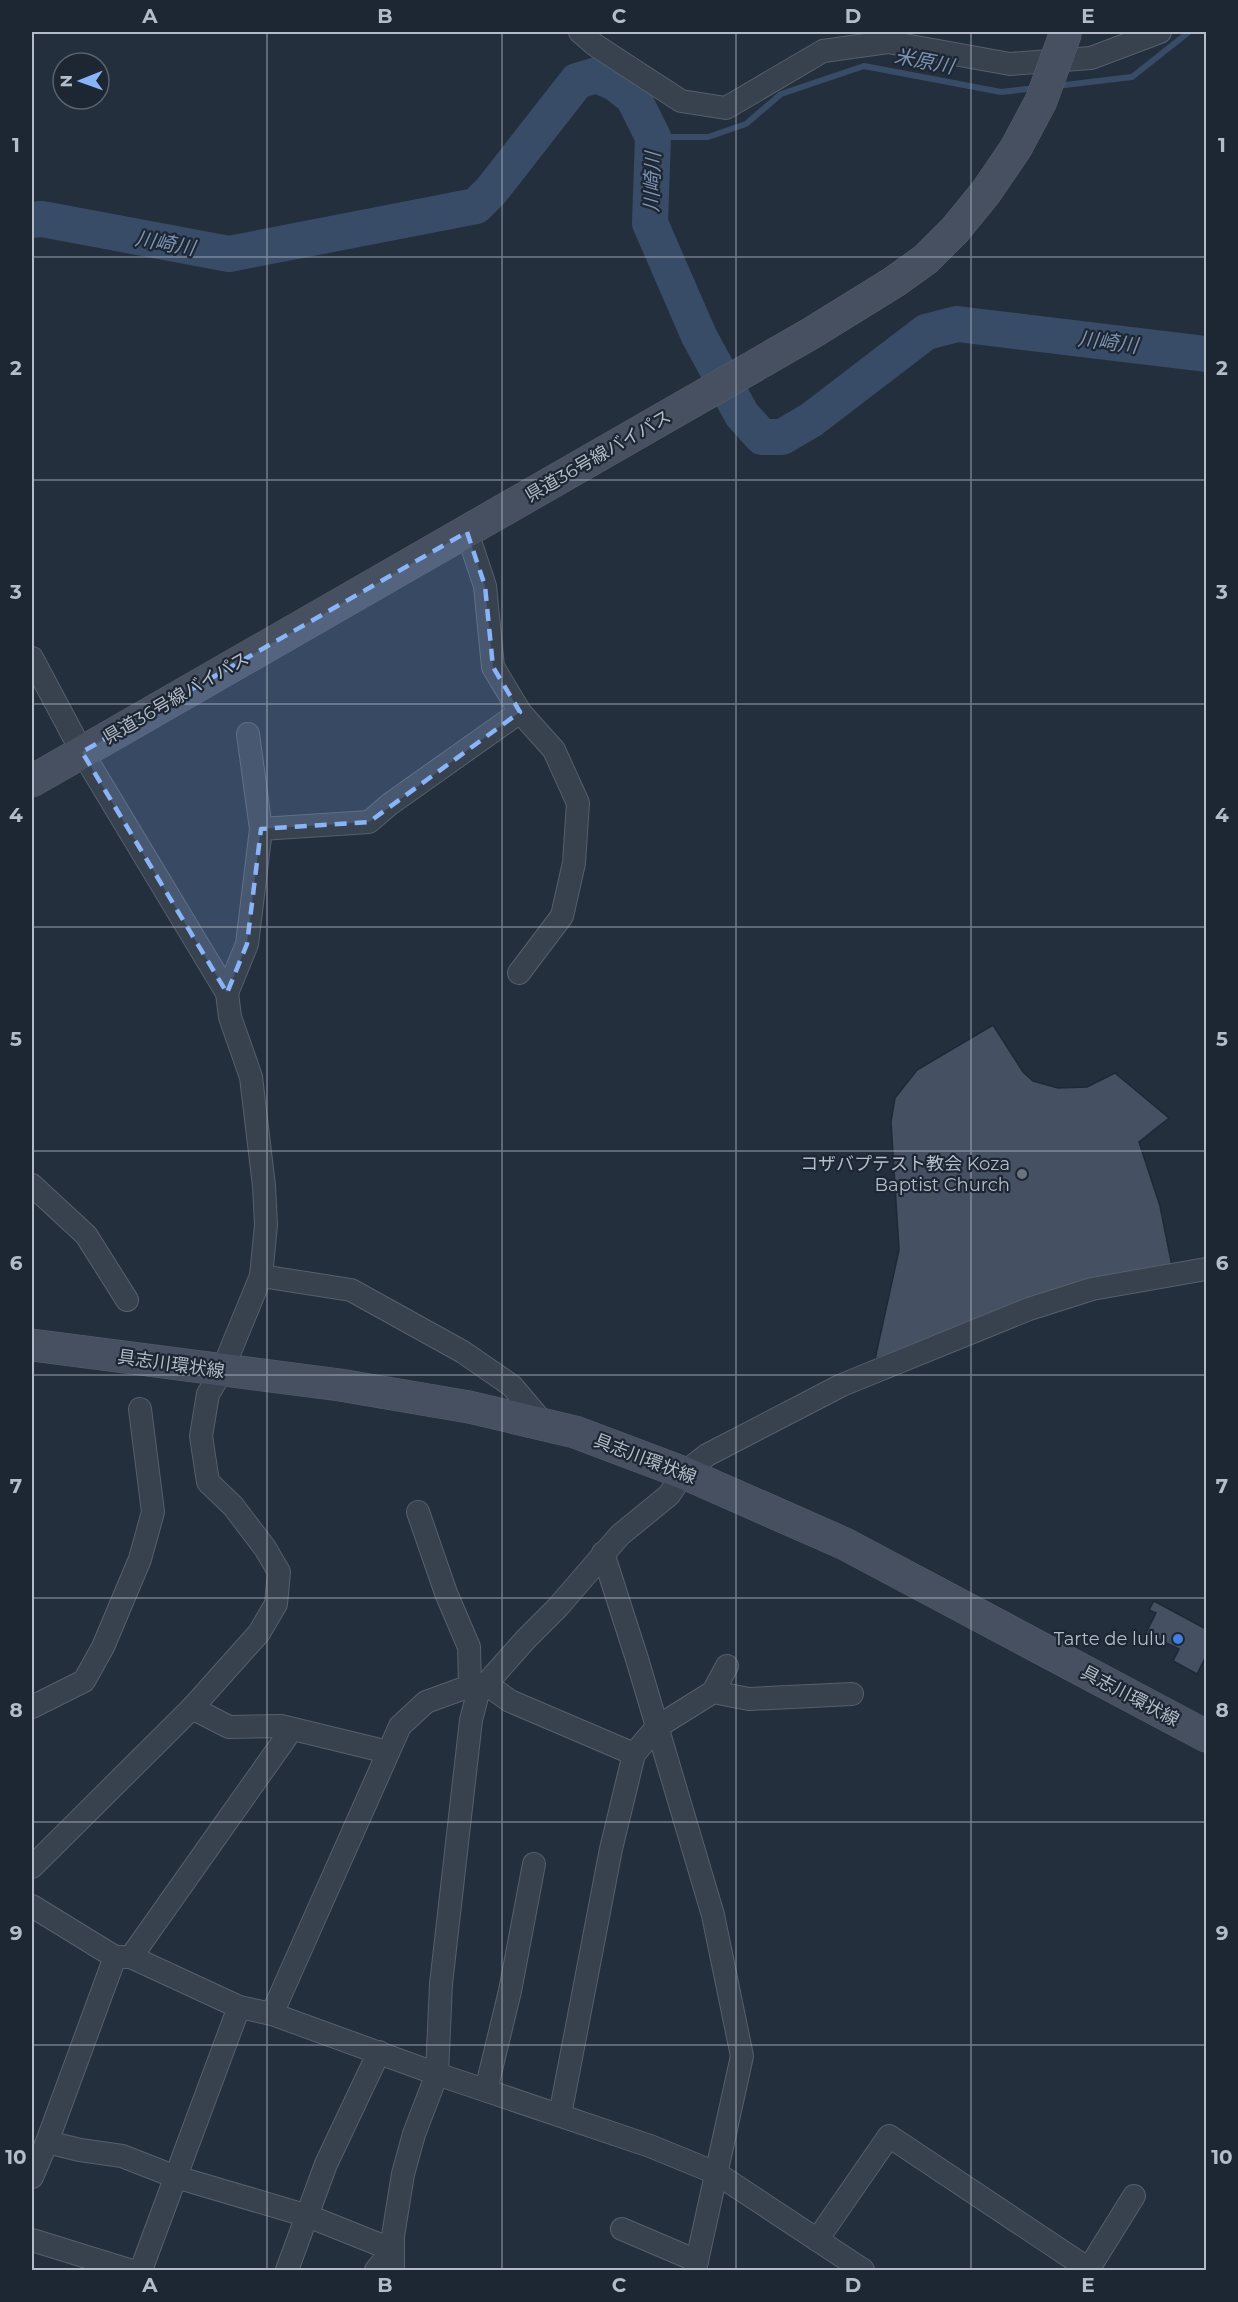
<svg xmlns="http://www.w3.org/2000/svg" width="1238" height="2302" viewBox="0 0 1238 2302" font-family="Montserrat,'Noto Sans JP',sans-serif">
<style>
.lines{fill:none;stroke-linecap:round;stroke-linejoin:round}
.stream{stroke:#394c67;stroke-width:6}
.river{stroke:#394c67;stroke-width:36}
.building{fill:#455162;stroke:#1f2835;stroke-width:1.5}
.minor-casing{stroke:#565f6c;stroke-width:24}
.secondary-casing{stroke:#565f6c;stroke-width:33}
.minor{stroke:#38414e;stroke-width:22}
.secondary{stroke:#465061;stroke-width:32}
.secondary-bridge-casing{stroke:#565f6c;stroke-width:33;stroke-linecap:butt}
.secondary-bridge{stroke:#465061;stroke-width:32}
.marked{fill:#8ab4f8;fill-opacity:0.2;stroke:#8ab4f8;stroke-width:4.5;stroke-dasharray:12 8;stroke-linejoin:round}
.grid{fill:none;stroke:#b4bcc9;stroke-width:1.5;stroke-opacity:0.55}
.worship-dot{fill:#6b7280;stroke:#1d2633;stroke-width:2}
.shop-dot{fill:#3f7fe0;stroke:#1d2633;stroke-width:2}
.labels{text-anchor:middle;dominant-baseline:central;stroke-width:4.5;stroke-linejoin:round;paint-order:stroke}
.street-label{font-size:18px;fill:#b4bcc9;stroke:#1d2633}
.poi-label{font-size:18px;fill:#b4bcc9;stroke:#1d2633;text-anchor:end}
.water-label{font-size:20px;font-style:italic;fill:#7c92b1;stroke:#1d2633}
.neatline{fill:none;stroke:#b4bcc9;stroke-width:2}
.grid-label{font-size:20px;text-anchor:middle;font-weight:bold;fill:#b4bcc9}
</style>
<rect width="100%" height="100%" fill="#242f3e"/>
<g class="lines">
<g class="stream">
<polyline points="1056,86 1132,77 1189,32"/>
<polyline points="653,137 708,137 746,124 781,94 864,66 1001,92 1037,88"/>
</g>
<polyline class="river" points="32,220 42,219 229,254 476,206 491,191 577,81 597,75 615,83 633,97 653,137 650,223 699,336 742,415 762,437 782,437 811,420 926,332 957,324 1206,354"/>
</g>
<g class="building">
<polygon points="993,1025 1023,1072 1033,1081 1058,1088 1087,1087 1115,1073 1169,1118 1139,1142 1160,1206 1172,1266 875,1359 899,1250 891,1122 895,1098 917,1070"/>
<polygon points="1154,1601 1206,1629 1206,1656 1197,1674 1173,1661 1179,1649 1146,1633 1156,1613 1149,1610"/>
</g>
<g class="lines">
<defs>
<g id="minor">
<polyline points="580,32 595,45 681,101 726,108 823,51 888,42 1010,64 1091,58 1160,32"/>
<polyline points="467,532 485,586 493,667 520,712 554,750 578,803 574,863 562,916 519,973"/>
<polyline points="32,658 82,752 227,993 230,1017 251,1077 264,1186 266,1225 261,1276 222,1371 208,1394 201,1436 208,1482 233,1506 265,1548 279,1572 276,1604 259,1633 192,1708 32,1867"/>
<polyline points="261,829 369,822 390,804 520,712"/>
<polyline points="227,993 247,944 261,829 248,734"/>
<polyline points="32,1185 86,1235 127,1300"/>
<polyline points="261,1276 351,1290 463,1352 512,1386 544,1424"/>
<polyline points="418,1512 446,1593 469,1647 470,1686"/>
<polyline points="603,1553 637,1659 713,1915 742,2056 695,2270"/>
<polyline points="713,1692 727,1666"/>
<polyline points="32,1707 84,1681 103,1647 140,1559 153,1512 140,1409"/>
<polyline points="192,1708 229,1727 281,1726 388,1752"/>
<polyline points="32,1906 115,1957 131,1957 239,2007 272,2014 437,2074 650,2146 716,2173 863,2270"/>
<polyline points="131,1957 292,1729"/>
<polyline points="272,2014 400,1726 426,1702 470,1686 486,1684 510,1701 634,1754"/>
<polyline points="486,2090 510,1991 534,1864"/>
<polyline points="560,2115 611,1849 634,1754 657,1727 713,1692 749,1699 852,1694"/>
<polyline points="47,2142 80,2150 122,2156 176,2177 308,2216 393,2250 376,2270"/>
<polyline points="32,2177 47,2142 115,1957"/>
<polyline points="622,2229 697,2261"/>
<polyline points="32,2240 129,2270"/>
<polyline points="817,2240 889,2136 1090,2270"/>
<polyline points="141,2270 239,2007"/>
<polyline points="287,2270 326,2164 379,2052"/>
<polyline points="393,2270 393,2236 403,2174 414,2134 437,2074 441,1984 471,1720 478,1693 526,1639 558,1607 620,1535 669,1495 684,1473 707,1455 842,1385 1029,1309 1092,1289 1206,1269"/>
<polyline points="1088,2270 1134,2196"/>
</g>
<g id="secondary">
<polyline points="32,781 662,419 810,334 894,282 926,259 955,230 986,192 1016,148"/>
<polyline points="32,1345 340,1385 469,1407 575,1432 684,1473 845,1544 1206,1736"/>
</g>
</defs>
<use href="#minor" class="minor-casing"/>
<use href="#secondary" class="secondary-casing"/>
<use href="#minor" class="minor"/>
<use href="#secondary" class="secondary"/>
<defs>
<polyline id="secondary-bridge" points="1016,148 1041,101 1066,32"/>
</defs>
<use href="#secondary-bridge" class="secondary-bridge-casing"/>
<use href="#secondary-bridge" class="secondary-bridge"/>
</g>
<path class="marked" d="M467 532 485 586 493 667 520 712 369 822 261 829 247 944 227 993 82 752Z"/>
<path class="grid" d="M267 32V2270M502 32V2270M736 32V2270M971 32V2270M32 257H1206M32 480H1206M32 704H1206M32 927H1206M32 1151H1206M32 1375H1206M32 1598H1206M32 1822H1206M32 2045H1206"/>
<circle class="worship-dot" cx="1022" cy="1174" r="6"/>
<circle class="shop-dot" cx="1178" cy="1639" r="6"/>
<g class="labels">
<g class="street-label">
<text transform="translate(598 456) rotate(-30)">県道36号線バイパス</text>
<text transform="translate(176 698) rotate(-30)">県道36号線バイパス</text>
<text transform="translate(171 1364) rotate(8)">具志川環状線</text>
<text transform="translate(645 1459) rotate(21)">具志川環状線</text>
<text transform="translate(1130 1696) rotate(28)">具志川環状線</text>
</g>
<g class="poi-label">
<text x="1010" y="1164">コザバプテスト教会 Koza<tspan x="1010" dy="21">Baptist Church</tspan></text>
<text x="1166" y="1639">Tarte de lulu</text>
</g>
<g class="water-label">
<text transform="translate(924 61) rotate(11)">米原川</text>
<text transform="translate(652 182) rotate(-88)">川崎川</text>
<text transform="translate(165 243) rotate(10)">川崎川</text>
<text transform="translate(1108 342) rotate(7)">川崎川</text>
</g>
</g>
<rect width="1238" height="2302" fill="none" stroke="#1d2633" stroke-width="66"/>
<g transform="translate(81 81) rotate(269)"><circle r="28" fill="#1d2633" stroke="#59626f" stroke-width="1.5"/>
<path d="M0-4.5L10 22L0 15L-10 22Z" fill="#8ab4f8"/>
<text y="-9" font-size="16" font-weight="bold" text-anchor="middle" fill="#b4bcc9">N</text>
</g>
<rect x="33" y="33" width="1172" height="2236" class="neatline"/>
<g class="grid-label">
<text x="150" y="23">A</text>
<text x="385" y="23">B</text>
<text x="619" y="23">C</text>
<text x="853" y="23">D</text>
<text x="1088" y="23">E</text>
<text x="16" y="152">1</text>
<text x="1222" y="152">1</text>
<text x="16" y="375">2</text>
<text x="1222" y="375">2</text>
<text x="16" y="599">3</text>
<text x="1222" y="599">3</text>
<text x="16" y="822">4</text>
<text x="1222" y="822">4</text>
<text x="16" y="1046">5</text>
<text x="1222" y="1046">5</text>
<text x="16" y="1270">6</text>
<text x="1222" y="1270">6</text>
<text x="16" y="1493">7</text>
<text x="1222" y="1493">7</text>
<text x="16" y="1717">8</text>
<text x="1222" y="1717">8</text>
<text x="16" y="1940">9</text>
<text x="1222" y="1940">9</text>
<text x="16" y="2164">10</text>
<text x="1222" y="2164">10</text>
<text x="150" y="2292">A</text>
<text x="385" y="2292">B</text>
<text x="619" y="2292">C</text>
<text x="853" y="2292">D</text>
<text x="1088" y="2292">E</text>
</g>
</svg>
